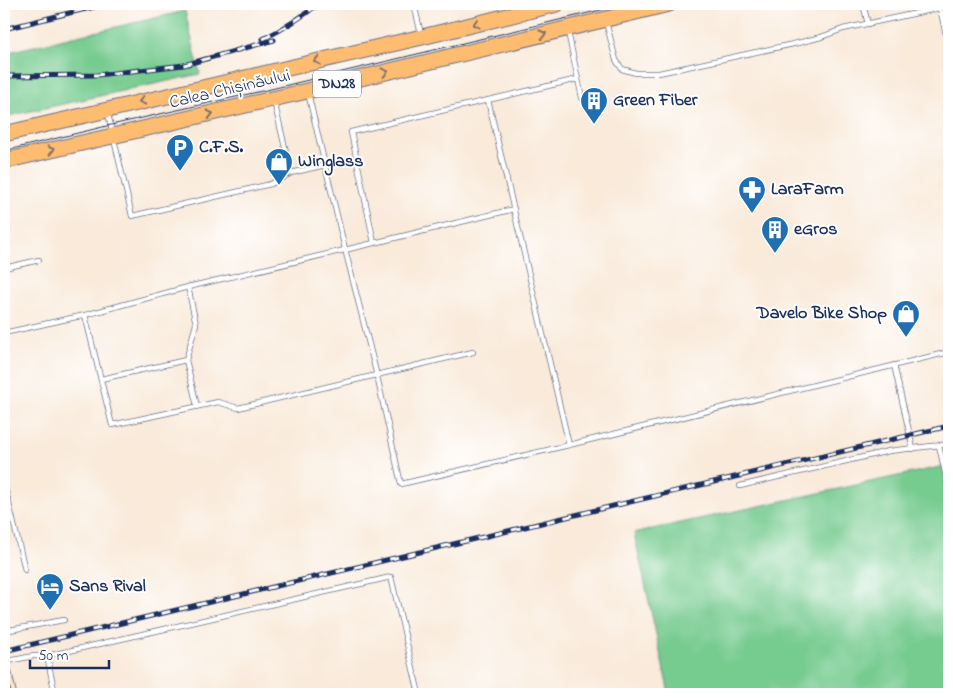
<svg xmlns="http://www.w3.org/2000/svg" width="953" height="698" viewBox="0 0 953 698" font-family="'Indie Flower',sans-serif">
<style>
.green{fill:#76cb8f;stroke:#487d76}
.lines{fill:none;stroke-linecap:round;stroke-linejoin:round}
.service-casing{stroke:#697089;stroke-width:6}
.secondary-casing{stroke:#697089;stroke-width:16}
.primary-casing{stroke:#697089;stroke-width:17}
.service{stroke:#fff;stroke-width:4.5}
.secondary{stroke:#ffe4c6;stroke-width:14}
.primary{stroke:#febc70;stroke-width:15}
.tram{stroke:#1b2f5e;stroke-width:1}
.rail-casing{stroke:#1b2f5e;stroke-width:5}
.rail{stroke:#fff;stroke-width:3;stroke-dasharray:9;stroke-linecap:butt}
.oneway{stroke:#816e66}
.labels{text-anchor:middle;dominant-baseline:central;stroke-width:4;stroke-linejoin:round;paint-order:stroke}
.shield{fill:#fff;stroke:#5f6d8e;stroke-width:1}
.shield-label{font-size:16px;font-weight:bold;fill:#1b2f5e}
.street-label{font-size:18px;fill:#1b2f5e;stroke:#fff}
.poi-label{font-size:18px;font-weight:bold;fill:#1b2f5e;stroke:#fff;text-anchor:start}
</style>
<rect width="100%" height="100%" fill="#fff"/>
<filter id="ink" filterUnits="userSpaceOnUse"><feTurbulence type="fractalNoise" baseFrequency=".02" numOctaves="2"/><feDisplacementMap in="SourceGraphic" scale="10" xChannelSelector="R" yChannelSelector="G"/><feConvolveMatrix kernelMatrix="1 2 1 2 8 2 1 2 1" color-interpolation-filters="sRGB"/></filter>
<filter id="wash" filterUnits="userSpaceOnUse"><feTurbulence type="fractalNoise" baseFrequency=".0096" numOctaves="4" result="noise"/><feDisplacementMap in="SourceGraphic" scale="20" xChannelSelector="R" yChannelSelector="G"/><feGaussianBlur stdDeviation="1.12" result="paint"/><feColorMatrix in="noise" values="0 0 0 0 0 0 0 0 0 0 0 0 0 0 0 0 0 1.4 0 .05"/><feComposite in="paint" operator="in"/></filter>
<g filter="url(#wash)">
<rect width="100%" height="100%" fill="#f9eada"/>
<g class="green">
<polygon points="185,11 200,74 4,117 4,53"/>
<polygon points="949,465 949,694 669,694 634,533"/>
</g>
</g>
<g filter="url(#ink)">
<g class="lines">
<defs>
<g id="service">
<polyline points="414,4 421,34"/>
<polyline points="863,4 868,24"/>
<polyline points="939,4 949,48"/>
<polyline points="941,14 949,13"/>
<polyline points="606,22 616,60 622,69 636,73 659,73 798,43 821,37 843,29 940,8"/>
<polyline points="568,32 582,98"/>
<polyline points="488,100 569,445"/>
<polyline points="274,101 291,173"/>
<polyline points="108,114 132,216 271,184 291,173 325,165 308,93"/>
<polyline points="325,165 345,249 377,376 401,484 569,445 949,352"/>
<polyline points="374,243 514,209"/>
<polyline points="4,268 39,260"/>
<polyline points="188,287 196,324 186,360 197,406"/>
<polyline points="85,315 112,425 218,402 238,408 473,352"/>
<polyline points="4,333 85,315 188,287 374,243 351,132 578,79"/>
<polyline points="894,365 913,449"/>
<polyline points="101,379 186,360"/>
<polyline points="939,446 949,490"/>
<polyline points="4,483 25,570"/>
<polyline points="740,486 889,451 949,444"/>
<polyline points="4,631 64,620"/>
<polyline points="47,656 55,694"/>
<polyline points="4,662 33,656 47,656 391,577 419,694"/>
</g>
<polyline id="secondary" points="4,672 9,694"/>
<g id="primary">
<polyline points="4,134 422,37 557,4"/>
<polyline points="4,161 307,91 669,4"/>
</g>
</defs>
<use href="#service" class="service-casing"/>
<use href="#secondary" class="secondary-casing"/>
<use href="#primary" class="primary-casing"/>
<use href="#service" class="service"/>
<use href="#secondary" class="secondary"/>
<use href="#primary" class="primary"/>
<g class="tram">
<polyline points="4,151 111,125 271,89 626,4"/>
<polyline points="4,662 11,694"/>
</g>
<defs>
<g id="rail">
<polyline points="4,29 106,4"/>
<path d="M263 39C283 29 301 18 318 4"/>
<polyline points="4,76 97,75 184,65 274,40"/>
<polyline points="4,651 949,426"/>
</g>
</defs>
<use href="#rail" class="rail-casing"/>
<use href="#rail" class="rail"/>
</g>
<defs><path id="oneway-chevron" d="M-2-3.5L2.5 0L-2 3.5" fill="none" stroke-width="1.6" stroke-linecap="round" stroke-linejoin="round" transform="scale(1.25)"/></defs>
<g class="oneway">
<use href="#oneway-chevron" transform="translate(476 24) rotate(166)"/>
<use href="#oneway-chevron" transform="translate(543 34) rotate(-14)"/>
<use href="#oneway-chevron" transform="translate(317 61) rotate(167)"/>
<use href="#oneway-chevron" transform="translate(385 72) rotate(-14)"/>
<use href="#oneway-chevron" transform="translate(142 101) rotate(167)"/>
<use href="#oneway-chevron" transform="translate(210 114) rotate(-13)"/>
<use href="#oneway-chevron" transform="translate(51 150) rotate(-13)"/>
</g>
</g>
<defs>
<symbol id="building-pin" viewBox="-11 -11 22 30"><path d="M0 17L-7.5 6A9.5 9.5 0 1 1 7.5 6Z" fill="#1f6fb2" stroke="#fff"/><path d="M-4-6H4V6H1V3H-1V6H-4ZM-2.5-4.3h1.7v1.8h-1.7ZM.8-4.3h1.7v1.8H.8ZM-2.5-1h1.7V.8h-1.7ZM.8-1h1.7V.8H.8Z" fill="#fff"/></symbol>
<symbol id="parking-pin" viewBox="-11 -11 22 30"><path d="M0 17L-7.5 6A9.5 9.5 0 1 1 7.5 6Z" fill="#1f6fb2" stroke="#fff"/><path d="M-3.5-5.5H1a3.5 3.5 0 0 1 0 7H-1V5.5H-3.5ZM-1-3.4V-.6H.8a1.4 1.4 0 0 0 0-2.8Z" fill="#fff"/></symbol>
<symbol id="shop-pin" viewBox="-11 -11 22 30"><path d="M0 17L-7.5 6A9.5 9.5 0 1 1 7.5 6Z" fill="#1f6fb2" stroke="#fff"/><path d="M-5-2.5h2.3a2.7 3.5 0 0 1 5.4 0H5L5.5 6h-11ZM-1.5-2.5h3a1.5 2.3 0 0 0-3 0Z" fill="#fff"/></symbol>
<symbol id="pharmacy-pin" viewBox="-11 -11 22 30"><path d="M0 17L-7.5 6A9.5 9.5 0 1 1 7.5 6Z" fill="#1f6fb2" stroke="#fff"/><path d="M-2-6h4v4h4v4h-4v4h-4v-4h-4v-4h4Z" fill="#fff"/></symbol>
<symbol id="hotel-pin" viewBox="-11 -11 22 30"><path d="M0 17L-7.5 6A9.5 9.5 0 1 1 7.5 6Z" fill="#1f6fb2" stroke="#fff"/><path d="M-6-4.5h1.5V1H6V5H4.5V3h-9V5H-6ZM-4 0a1.8 1.8 0 1 1 3.6 0ZM.5 0V-2.5h3Q6-2.5 6 0Z" fill="#fff"/></symbol>
</defs>
<g fill-rule="evenodd">
<use href="#building-pin" x="578" y="85" width="32" height="43"/>
<use href="#parking-pin" x="164" y="132" width="32" height="43"/>
<use href="#shop-pin" x="263" y="146" width="32" height="43"/>
<use href="#pharmacy-pin" x="736" y="174" width="32" height="43"/>
<use href="#building-pin" x="759" y="214" width="32" height="43"/>
<use href="#shop-pin" x="890" y="298" width="32" height="43"/>
<use href="#hotel-pin" x="34" y="571" width="32" height="43"/>
</g>
<g class="labels">
<rect class="shield" x="313" y="70.5" width="48" height="27" rx="4"/>
<g class="shield-label">
<text x="337" y="84">DN28</text>
</g>
<g class="street-label">
<text transform="translate(230 90) rotate(-13)">Calea Chișinăului</text>
</g>
<g class="poi-label">
<text x="613" y="101">Green Fiber</text>
<text x="199" y="148">C.F.S.</text>
<text x="298" y="162">Winglass</text>
<text x="771" y="190">LaraFarm</text>
<text x="794" y="230">eGros</text>
<text x="887" y="314" text-anchor="end">Davelo Bike Shop</text>
<text x="69" y="587">Sans Rival</text>
</g>
</g>
<rect width="953" height="698" fill="none" stroke="#fff" stroke-width="20"/>
<path d="M30 660v8h79v-8" fill="none" stroke="#1b2f5e" stroke-width="2.5"/>
<text x="38" y="660" font-size="15" fill="#1b2f5e" stroke="#ffffff" stroke-width="4" paint-order="stroke">50 m</text>
</svg>
